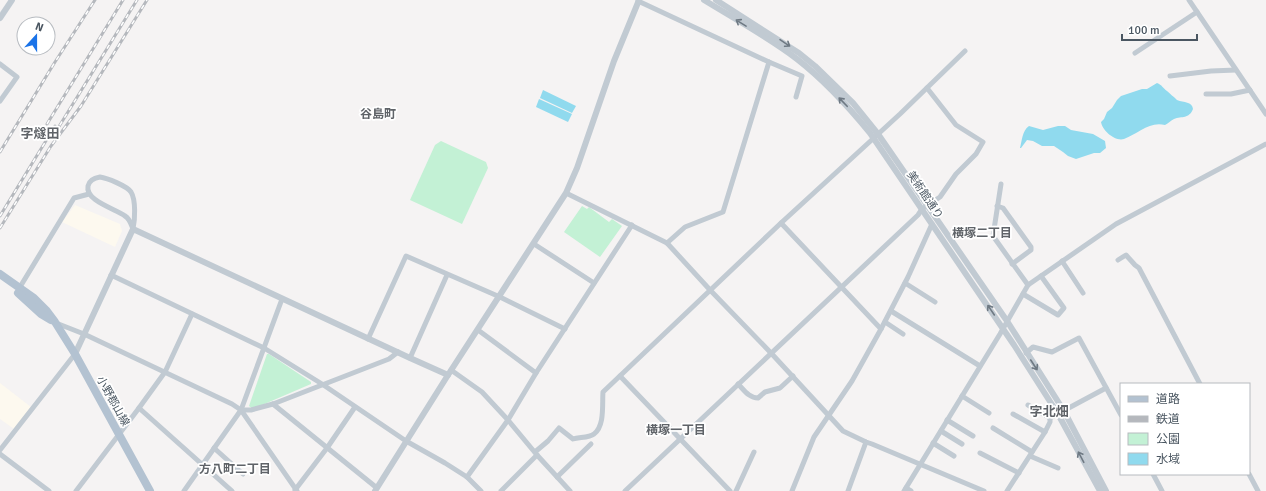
<svg xmlns="http://www.w3.org/2000/svg" width="1266" height="491" viewBox="0 0 1266 491" font-family="Signika,'Noto Sans JP',sans-serif">
<style>
.commercial{fill:#fdf9ef}
.green{fill:#c3f1d5}
.water{fill:#90daee}
.lines{fill:none;stroke-linecap:round;stroke-linejoin:round}
.minor{stroke:#c1cad2;stroke-width:5}
.tertiary{stroke:#c1cad2;stroke-width:6}
.primary{stroke:#b3c2d1;stroke-width:8}
.rail-casing{stroke:#b5b8bd;stroke-width:3}
.rail{stroke:#fff;stroke-width:1.5;stroke-dasharray:4.5;stroke-linecap:butt}
.oneway{stroke:#6e7983}
.labels{text-anchor:middle;dominant-baseline:central;stroke-width:3.5;stroke-linejoin:round;paint-order:stroke}
.street-label{font-size:11px;fill:#4a5661;stroke:#fff}
.neighbourhood-label{font-size:12px;font-weight:bold;fill:#5f6368;stroke:#fff}
.quarter-label{font-size:13px;font-weight:bold;fill:#5f6368;stroke:#fff}
</style>
<rect width="100%" height="100%" fill="#f5f3f3"/>
<g class="commercial">
<polygon points="75,205 120,224 122,231 115,247 62,222"/>
<polygon points="0,383 31,407 14,429 0,419"/>
</g>
<g class="green">
<polygon points="441,141 486,162 488,168 462,224 410,200 435,145"/>
<polygon points="582,206 587,209 589,207 609,222 612,219 622,226 600,257 564,232"/>
<polygon points="267,354 269,354 311,382 311,384 253,409 249,406"/>
</g>
<g class="water">
<path d="M1157 83C1162 85 1163 88 1167 91 1170 94 1173 96 1177 100 1184 103 1192 101 1193 109 1189 119 1182 116 1174 119 1170 121 1169 123 1165 125 1149 121 1138 134 1124 139 1115 142 1102 130 1101 122L1104 119 1107 112 1112 108 1117 100 1121 96 1142 89H1147Z"/>
<polygon points="543,90 576,106 572,113 540,98"/>
<polygon points="539,99 572,114 568,122 536,107"/>
<path d="M1029 126 1043 130 1058 126H1065L1071 130 1093 134 1105 141 1106 148 1100 153H1094L1076 159 1068 156 1063 152 1054 146H1042L1033 141 1027 140 1021 148H1020C1022 141 1022 131 1029 126Z"/>
</g>
<g class="lines">
<g class="minor">
<polyline points="1189,0 1266,114"/>
<polyline points="638,1 769,62 802,76 796,97"/>
<polyline points="1135,53 1197,12"/>
<polyline points="0,64 17,77 0,101"/>
<polyline points="1170,76 1211,71 1236,70"/>
<polyline points="1206,94 1231,94 1250,90"/>
<path d="M100 177C107 178 127 186 131 192 136 200 135 220 133 229 131 224 130 219 125 216 116 209 85 201 88 186 89 181 94 178 100 177Z"/>
<polyline points="1001,184 993,236 1028,285"/>
<polyline points="566,193 667,243 711,291 771,353 843,431 866,442 872,444 984,491"/>
<polyline points="997,206 1003,208 1031,247 1031,250 1012,264"/>
<polyline points="781,223 881,329"/>
<polyline points="667,243 685,227 723,212 769,62"/>
<polyline points="534,244 594,283"/>
<polyline points="1118,260 1126,255 1135,265 1139,268 1200,384"/>
<polyline points="1062,261 1083,293"/>
<polyline points="111,275 264,348 322,384 406,441 445,463 467,477 481,491"/>
<polyline points="905,283 935,302"/>
<polyline points="20,287 74,198 89,194"/>
<polyline points="1023,294 1058,315 1064,308 1041,276"/>
<polyline points="891,311 980,366"/>
<polyline points="885,322 903,334"/>
<polyline points="56,323 84,334 232,404 241,410 297,491"/>
<polyline points="478,330 536,373"/>
<polyline points="368,339 406,256 500,297 565,329"/>
<polyline points="1026,353 1033,347 1052,352 1079,338 1121,415"/>
<polyline points="410,358 447,275"/>
<polyline points="451,370 482,392 508,420 537,455 570,491"/>
<polyline points="620,376 730,491"/>
<path d="M738 384C744 390 749 398 758 398L765 392 780 388 793 376"/>
<polyline points="962,396 989,413"/>
<polyline points="273,404 377,488"/>
<polyline points="1028,405 1050,418"/>
<polyline points="139,408 232,491"/>
<polyline points="241,410 251,410 273,404 389,359 398,352"/>
<polyline points="1013,414 1045,432"/>
<polyline points="947,420 973,436"/>
<polyline points="993,428 1032,452"/>
<polyline points="941,431 962,444"/>
<polyline points="933,443 954,456"/>
<polyline points="214,448 243,474"/>
<polyline points="0,450 75,354"/>
<path d="M535 452 548 441 559 428 573 439C579 437 589 438 594 434 605 426 602 404 603 392L781 223 900 114 965 51"/>
<polyline points="980,453 1019,473"/>
<polyline points="0,454 49,491"/>
<polyline points="1030,456 1058,468"/>
<polyline points="1153,474 1162,491"/>
<polyline points="1249,474 1258,491"/>
<polyline points="467,477 508,420 536,373 632,225"/>
<polyline points="557,477 591,444"/>
<polyline points="906,488 911,491"/>
<polyline points="295,490 327,448 355,407"/>
<polyline points="76,491 139,408 165,372 192,314"/>
<polyline points="184,491 241,410 282,299"/>
<polyline points="501,491 537,455"/>
<polyline points="625,491 918,215 922,209 940,197 956,174 976,154 983,142 956,125 927,88"/>
<polyline points="736,491 754,452"/>
<polyline points="792,491 814,437 852,381 881,329 908,277 932,224"/>
<polyline points="848,491 866,442"/>
<polyline points="904,491 1000,334 1028,285 1116,224 1266,144"/>
<polyline points="1007,491 1045,432 1050,422 1050,418 1106,388"/>
</g>
<g class="tertiary">
<path d="M704 0C735 19 768 37 797 59 824 80 848 106 870 133L1014 345 1058 414 1100 491"/>
<polyline points="716,0 780,41 799,53 815,66 853,103 878,134 1007,321 1064,411 1106,491"/>
<polyline points="0,18 12,0"/>
<polyline points="75,354 133,229 410,358 448,375"/>
<polyline points="375,491 448,375 566,193 577,168 614,61 639,0"/>
</g>
<g class="primary">
<polyline points="0,274 34,298 46,310 55,322 75,354 150,491"/>
<polyline points="18,293 41,314 51,320"/>
</g>
<defs>
<g id="rail">
<polyline points="47,124 123,0"/>
<polyline points="55,133 137,0"/>
<polyline points="0,152 55,62 95,0"/>
<polyline points="0,216 55,126"/>
<polyline points="0,228 51,146 81,106 147,0"/>
</g>
</defs>
<use href="#rail" class="rail-casing"/>
<use href="#rail" class="rail"/>
</g>
<defs><path id="oneway-shaft" d="M-6 0H5M1.5-3L5.5 0L1.5 3" fill="none" stroke-width="1.6" stroke-linecap="round" stroke-linejoin="round"/></defs>
<g class="oneway">
<use href="#oneway-shaft" transform="translate(741 23) rotate(-148)"/>
<use href="#oneway-shaft" transform="translate(785 43) rotate(34)"/>
<use href="#oneway-shaft" transform="translate(843 102) rotate(-134)"/>
<use href="#oneway-shaft" transform="translate(991 310) rotate(-124)"/>
<use href="#oneway-shaft" transform="translate(1034 365) rotate(57)"/>
<use href="#oneway-shaft" transform="translate(1081 457) rotate(-118)"/>
</g>
<g class="labels">
<g class="street-label">
<text transform="translate(925 195) rotate(56)">美術館通り</text>
<text transform="translate(113 401) rotate(61)">小野郡山線</text>
</g>
<g class="neighbourhood-label">
<text x="378" y="114">谷島町</text>
<text x="982" y="233">横塚二丁目</text>
<text x="676" y="430">横塚一丁目</text>
<text x="235" y="469">方八町二丁目</text>
</g>
<g class="quarter-label">
<text x="40" y="134">字燧田</text>
<text x="1049" y="412">字北畑</text>
</g>
</g>
<rect x="1120" y="383" width="130" height="92" fill="#ffffff" stroke="#b7bbc0"/>
<rect x="1128" y="396" width="20" height="6" fill="#b3c2d1" stroke="#b7bbc0"/>
<text x="1156" y="403" font-size="12" fill="#4a5661">道路</text>
<rect x="1128" y="416" width="20" height="6" fill="#b5b8bd" stroke="#b7bbc0"/>
<text x="1156" y="423" font-size="12" fill="#4a5661">鉄道</text>
<rect x="1128" y="433" width="20" height="12" fill="#c3f1d5" stroke="#b7bbc0"/>
<text x="1156" y="443" font-size="12" fill="#4a5661">公園</text>
<rect x="1128" y="453" width="20" height="12" fill="#90daee" stroke="#b7bbc0"/>
<text x="1156" y="463" font-size="12" fill="#4a5661">水域</text>
<g transform="translate(36 36) rotate(21)"><circle r="19" fill="#ffffff" stroke="#b7bbc0"/>
<path d="M0-3L7 15L0 10L-7 15Z" fill="#1a73e8"/>
<text y="-6" font-size="11" font-weight="bold" text-anchor="middle" fill="#4a5661">N</text>
</g>
<path d="M1122 34v6h75v-6" fill="none" stroke="#4a5661" stroke-width="2"/>
<text x="1128" y="34" font-size="12" fill="#4a5661" stroke="#ffffff" stroke-width="3" paint-order="stroke">100 m</text>
</svg>
